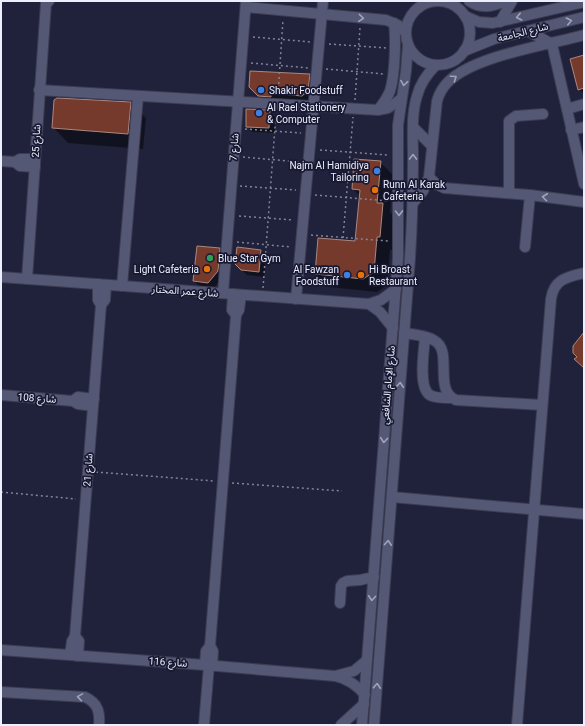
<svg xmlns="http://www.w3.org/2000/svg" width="585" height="726" viewBox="0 0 585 726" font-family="Roboto,'Noto Sans Arabic',sans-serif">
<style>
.shadow{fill:#0007}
.building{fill:#763a2c;stroke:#ac877e}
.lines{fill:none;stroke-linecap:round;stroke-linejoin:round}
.minor-casing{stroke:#3c3c52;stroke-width:12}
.path{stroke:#818397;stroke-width:1.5;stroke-dasharray:2 3;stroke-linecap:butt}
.minor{stroke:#545875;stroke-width:10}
.oneway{stroke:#a0a4ba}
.shop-dot{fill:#3f7fe0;stroke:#171831;stroke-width:1.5}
.food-dot{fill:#e8710a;stroke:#171831;stroke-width:1.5}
.leisure-dot{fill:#2e9e5b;stroke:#171831;stroke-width:1.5}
.labels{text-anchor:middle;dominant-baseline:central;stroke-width:3.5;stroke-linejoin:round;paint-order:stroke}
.street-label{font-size:10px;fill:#edeffe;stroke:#171831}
.poi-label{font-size:10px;fill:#edeffe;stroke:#171831;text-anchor:start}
</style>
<rect width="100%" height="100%" fill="#20223b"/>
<g class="shadow">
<polygon points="584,56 584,94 579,89"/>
<polygon points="309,75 315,80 313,96 308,101 276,98 276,102 264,101 250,87"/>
<polygon points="131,103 146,118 143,149 68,143 53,127"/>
<polygon points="247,110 270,111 275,117 275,133 252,132 247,126"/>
<polygon points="380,162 393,175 390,212 396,218 393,250 390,250 387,285 377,292 329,287 316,274 356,242 360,196 353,189"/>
<polygon points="220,249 225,255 223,277 214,288 199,286 194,281"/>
<polygon points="261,251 266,256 264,277 247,275 242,270"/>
</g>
<g class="building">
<polygon points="584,55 584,88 578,90 570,59"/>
<polygon points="250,71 310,74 308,91 302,96 271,93 271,97 258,96 249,87"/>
<polygon points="57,98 131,102 128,134 52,128 54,100"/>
<polygon points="246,109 270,110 269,128 246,127"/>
<polygon points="354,159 381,161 377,203 383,203 380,237 377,237 374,272 363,279 315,274 318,238 355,241 360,190 352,189"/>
<polygon points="197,246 220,248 218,271 208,283 193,281"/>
<polygon points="237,247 261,250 259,272 241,270 235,264"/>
<polygon points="584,332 584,368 574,359 577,357 573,353 573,346"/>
</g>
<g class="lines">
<defs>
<g id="minor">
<path d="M469 1C482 10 493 6 507 1"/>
<circle cx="438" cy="33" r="32"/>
<polyline points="246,7 386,20 398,25 406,33"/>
<polyline points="465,16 479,22 493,23 584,2"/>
<polyline points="500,22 512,1"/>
<polyline points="528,31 552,44 584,184"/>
<polyline points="464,51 494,39 584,17"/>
<polyline points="39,90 378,110 388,108 401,99"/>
<polyline points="567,109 584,104"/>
<path d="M378 110C383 104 387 98 390 91 395 75 396 40 394 23"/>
<polyline points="413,127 432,146"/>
<polyline points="571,130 584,127"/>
<polyline points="1,161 15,162 20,166 35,167"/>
<polyline points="15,162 20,159 35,159"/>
<polyline points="429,177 436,184 444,188 530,195 584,202"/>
<polyline points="509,193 509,121 516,116 543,114"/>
<path d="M413 203 423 191 429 177 437 101C439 94 442 88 448 82 474 56 547 45 584 35"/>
<polyline points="525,247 530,195"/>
<polyline points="1,277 369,304 381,300 396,289"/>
<polyline points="27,279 46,3 49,1"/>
<polyline points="98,284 98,300 101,305"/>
<polyline points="122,286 138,96"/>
<polyline points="223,293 246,1"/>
<polyline points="233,294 232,310 236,315"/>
<polyline points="296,299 323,1"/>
<polyline points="369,304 380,312 393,328"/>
<path d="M404 333C414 335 427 335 435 341 453 351 433 391 456 400L542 405"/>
<path d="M425 337C424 351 417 391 432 396 437 398 445 398 451 398"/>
<polyline points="1,395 73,401 78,404 93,406"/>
<polyline points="73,401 78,397 94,399"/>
<polyline points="392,497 584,514"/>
<polyline points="340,603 341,586 343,583 347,581 360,580 374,577"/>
<polyline points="75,636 79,641 78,656"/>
<polyline points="210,646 213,651 212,666"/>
<path d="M1 650 205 665 335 676C348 679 357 685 365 695"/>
<polyline points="70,655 72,641 75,636 101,305 105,300 106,285"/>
<polyline points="205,665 206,651 210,646 236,315 239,310 241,295"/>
<polyline points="335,676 354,671 367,660"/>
<path d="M1 692 85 697C98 703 100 712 99 725"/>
<polyline points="204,725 209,665"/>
<polyline points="341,725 364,704"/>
<polyline points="362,725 398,258 398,125 406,71 408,44"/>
<path d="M374 725 410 258C412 225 413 191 413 157 413 138 411 115 417 96 420 84 427 74 436 65"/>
<path d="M517 725 551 299C554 279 567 277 584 273"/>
</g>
</defs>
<use href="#minor" class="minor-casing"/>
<g class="path">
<polyline points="253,37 311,42"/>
<polyline points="329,44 387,48"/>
<polyline points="251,63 309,68"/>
<polyline points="326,69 384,74"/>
<polyline points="278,94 283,20"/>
<polyline points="355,100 360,28"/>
<polyline points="245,129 301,133"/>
<polyline points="320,150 388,155"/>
<polyline points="243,157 299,162"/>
<polyline points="240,186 296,190"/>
<polyline points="315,195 389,201"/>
<polyline points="239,216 293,220"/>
<polyline points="311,235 388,241"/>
<polyline points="343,238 353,117"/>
<polyline points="237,242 291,247"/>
<polyline points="263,288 276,114"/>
<polyline points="96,472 214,481"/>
<polyline points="232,483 342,491"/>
<polyline points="1,492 76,499"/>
</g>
<use href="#minor" class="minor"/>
</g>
<defs><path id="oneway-chevron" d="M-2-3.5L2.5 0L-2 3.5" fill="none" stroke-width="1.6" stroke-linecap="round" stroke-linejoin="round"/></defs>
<g class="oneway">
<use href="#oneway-chevron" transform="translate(519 17) rotate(167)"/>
<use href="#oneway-chevron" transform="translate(361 18) rotate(5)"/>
<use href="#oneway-chevron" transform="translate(569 21) rotate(-13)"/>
<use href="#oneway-chevron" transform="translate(454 78) rotate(-35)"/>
<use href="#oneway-chevron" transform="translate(404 83) rotate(99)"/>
<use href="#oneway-chevron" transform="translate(413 157) rotate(-89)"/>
<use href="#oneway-chevron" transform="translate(545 197) rotate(-173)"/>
<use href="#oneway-chevron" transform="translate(399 213) rotate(89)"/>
<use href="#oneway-chevron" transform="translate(400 385) rotate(-86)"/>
<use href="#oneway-chevron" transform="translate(384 440) rotate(95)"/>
<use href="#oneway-chevron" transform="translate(388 543) rotate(-86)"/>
<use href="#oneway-chevron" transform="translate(372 598) rotate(94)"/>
<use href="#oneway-chevron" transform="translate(377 686) rotate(-86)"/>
<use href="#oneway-chevron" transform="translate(80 697) rotate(-171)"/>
</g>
<g class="shop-dot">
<circle cx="261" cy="90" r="4"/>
<circle cx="259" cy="113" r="4"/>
<circle cx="377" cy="171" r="4"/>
<circle cx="347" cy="275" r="4"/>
</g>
<g class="food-dot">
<circle cx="375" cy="190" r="4"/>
<circle cx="207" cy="269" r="4"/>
<circle cx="361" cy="275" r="4"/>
</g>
<circle class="leisure-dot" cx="210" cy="258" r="4"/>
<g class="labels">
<g class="street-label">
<text transform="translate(523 32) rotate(-14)">شارع الجامعة</text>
<text transform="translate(36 141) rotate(-87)">شارع 25</text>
<text transform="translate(234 147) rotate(-86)">شارع 7</text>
<text transform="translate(185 291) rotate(4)">شارع عمر المختار</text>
<text transform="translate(388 385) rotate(-85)">شارع الإمام الشافعي</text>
<text transform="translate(37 398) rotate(4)">شارع 108</text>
<text transform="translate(88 470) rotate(-86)">شارع 21</text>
<text transform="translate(168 662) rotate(4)">شارع 116</text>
</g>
<g class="poi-label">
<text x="269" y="90">Shakir Foodstuff</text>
<text x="267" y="107">Al Rael Stationery<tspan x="267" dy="12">&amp; Computer</tspan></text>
<text x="369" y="165" text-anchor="end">Najm Al Hamidiya<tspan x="369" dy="12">Tailoring</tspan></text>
<text x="383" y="184">Runn Al Karak<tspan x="383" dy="12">Cafeteria</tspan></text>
<text x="218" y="258">Blue Star Gym</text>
<text x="199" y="269" text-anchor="end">Light Cafeteria</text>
<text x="339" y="269" text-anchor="end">Al Fawzan<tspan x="339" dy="12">Foodstuff</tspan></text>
<text x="369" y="269">Hi Broast<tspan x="369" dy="12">Restaurant</tspan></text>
</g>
</g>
<rect width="585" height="726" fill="none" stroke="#edeffe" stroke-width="4"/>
</svg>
